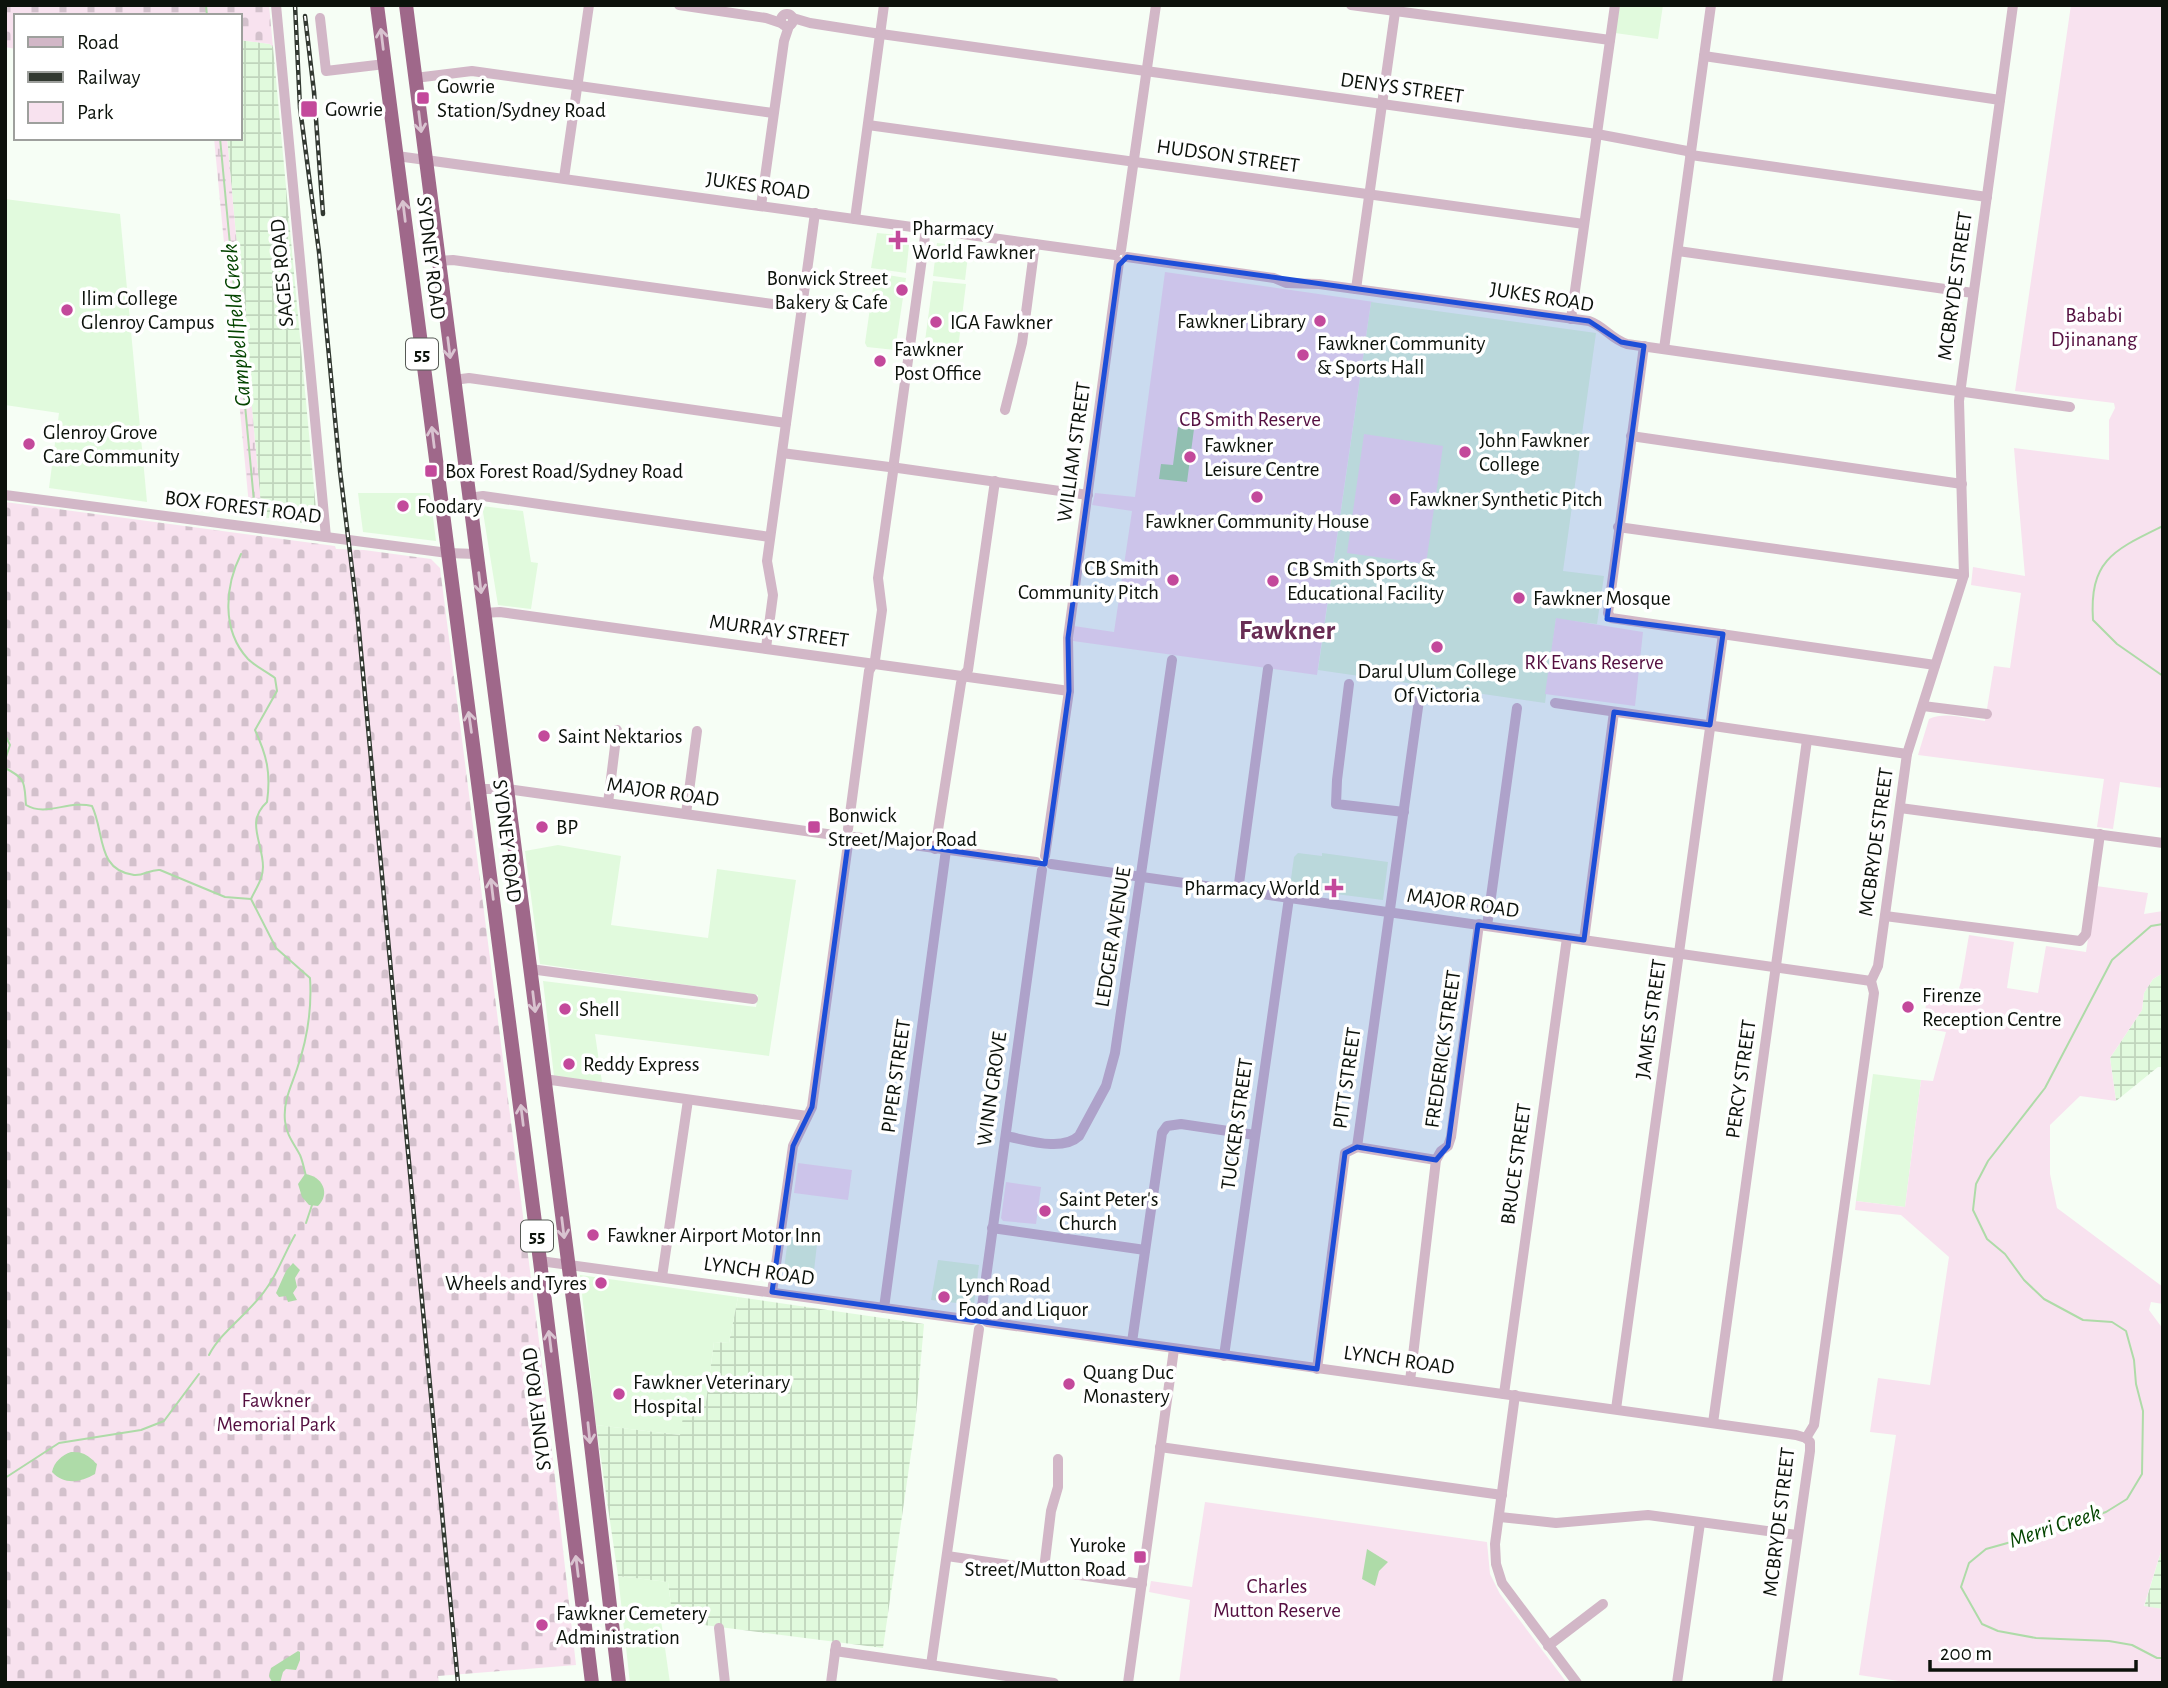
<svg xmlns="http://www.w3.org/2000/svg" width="2168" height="1688" viewBox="0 0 2168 1688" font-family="'Alegreya Sans',sans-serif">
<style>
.built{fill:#e1fadd}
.industrial{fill:url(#industrial-grid)}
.wetland{fill:url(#wetland-marsh)}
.cemetery{fill:url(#cemetery-stones)}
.green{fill:#f8e2ef}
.water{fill:#aedba8}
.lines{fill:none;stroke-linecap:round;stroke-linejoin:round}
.stream{stroke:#aedba8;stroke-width:2}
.minor{stroke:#d2b7c7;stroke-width:10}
.highway{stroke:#9f688a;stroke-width:14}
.rail-casing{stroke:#323931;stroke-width:4.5}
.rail{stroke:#fff;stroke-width:2;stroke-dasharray:5;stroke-linecap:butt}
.oneway{stroke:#d9c3d0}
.marked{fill:#1d4ed8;fill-opacity:0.2;stroke:#1d4ed8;stroke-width:5;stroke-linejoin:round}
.poi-dot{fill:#c3499b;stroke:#fff;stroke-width:2.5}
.labels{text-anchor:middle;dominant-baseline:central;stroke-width:7;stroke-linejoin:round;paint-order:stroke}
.shield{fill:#fff;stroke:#555954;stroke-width:2}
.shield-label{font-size:19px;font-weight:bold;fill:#0c120b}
.poi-label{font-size:21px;fill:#0c120b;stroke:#fff;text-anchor:start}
.street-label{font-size:21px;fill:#0c120b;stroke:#fff}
.park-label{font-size:21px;fill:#540f40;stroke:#fff}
.water-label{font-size:23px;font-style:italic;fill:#054501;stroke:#fff}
.district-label{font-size:28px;font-weight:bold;fill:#692d54;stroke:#fff}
</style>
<defs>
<pattern id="industrial-grid" width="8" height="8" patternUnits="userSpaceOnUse" patternTransform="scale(1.75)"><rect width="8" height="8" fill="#e1fadd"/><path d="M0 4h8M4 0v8" fill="none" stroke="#c0d5bc"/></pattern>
<pattern id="wetland-marsh" width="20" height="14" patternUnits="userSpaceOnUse" patternTransform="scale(1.75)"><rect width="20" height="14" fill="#f8e2ef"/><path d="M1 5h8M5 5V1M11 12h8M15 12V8" fill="none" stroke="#d3c1cc"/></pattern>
<pattern id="cemetery-stones" width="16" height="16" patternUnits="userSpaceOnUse" patternTransform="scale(1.75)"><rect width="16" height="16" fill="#f8e2ef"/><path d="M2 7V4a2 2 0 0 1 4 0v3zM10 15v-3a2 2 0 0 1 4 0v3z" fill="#d3c1cc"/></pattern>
</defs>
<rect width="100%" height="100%" fill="#f6fef5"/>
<g class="built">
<polygon points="1619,5 1663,5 1658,39 1615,33"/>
<polygon points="5,199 120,214 147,502 49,488 59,413 5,405"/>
<polygon points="877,233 910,236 906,273 871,268"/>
<polygon points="937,243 969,247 965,280 933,276"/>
<polygon points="875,273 906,278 895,350 867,347 865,343"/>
<polygon points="933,281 966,284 957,357 951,359 923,356"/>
<polygon points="1371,302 1596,333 1563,571 1604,576 1597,624 1556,619 1545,703 1318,670"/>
<polygon points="358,493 430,493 436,541 363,532"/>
<polygon points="482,506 523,511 531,562 538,563 531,609 498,605"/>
<polygon points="558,845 621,856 611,925 708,938 717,869 796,880 769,1056 595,1034 602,1082 554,1076 543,981 756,1007 758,995 540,964 525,851"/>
<polygon points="1298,853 1322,856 1322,853 1388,862 1383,900 1296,889 1290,886 1294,857"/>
<polygon points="1873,1074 1921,1080 1905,1207 1856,1201"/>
<polygon points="788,1239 817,1244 813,1280 783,1276"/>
<polygon points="938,1260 979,1265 974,1305 931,1300"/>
<polygon points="580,1275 738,1297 729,1343 714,1342 706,1402 680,1435 596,1425"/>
<polygon points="618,1576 668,1582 673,1621 661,1620 670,1683 630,1683"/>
</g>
<g class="industrial">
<polygon points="240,40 270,44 273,47 317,520 311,524 262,517 227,138 240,138"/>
<polygon points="2163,973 2163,1067 2158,1067 2116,1101 2110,1058 2142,1010 2144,993 2153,979"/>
<polygon points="738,1297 924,1324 915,1426 883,1648 673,1621 668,1582 618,1576 596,1425 680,1435 686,1399 706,1402 714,1342 729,1343"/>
<polygon points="2163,1545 2163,1609 2144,1607"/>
</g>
<polygon class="wetland" points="214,138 227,138 262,517 250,516"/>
<g class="cemetery">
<polygon points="5,5 269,5 273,47 270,44 240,40 240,16 16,16 16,49 5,47"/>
<polygon points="5,502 335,546 336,549 364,550 431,559 440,568 543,1372 576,1665 438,1676 439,1683 5,1683"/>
</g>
<g class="green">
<path d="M2071 5 2086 7 2087 5H2163V788L2120 782 2113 829 2097 827 2104 779 1918 755 1929 719C1946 711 1968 719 1985 721L1994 666 2010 668 2021 593 1971 585 1973 567 2025 576 2014 448 2109 460V420L2115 408 2114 403 2015 391Z"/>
<polygon points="1165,272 1374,302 1371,302 1317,675 1073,641 1074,626 1114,632 1132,511 1092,505 1095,493 1135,497"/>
<polygon points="1364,434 1443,446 1426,564 1347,553"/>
<polygon points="1556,618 1643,632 1635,706 1545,694"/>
<polygon points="2096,886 2148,893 2144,914 2163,911 2163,973 2153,979 2144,993 2142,1010 2110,1058 2116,1101 2080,1096 2050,1125 2050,1174 2057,1208 2163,1287 2163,1304 2151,1302 2149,1310 2163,1329 2163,1545 2144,1606 2163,1609 2163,1683 1912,1683 1859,1675 1896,1435 1870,1432 1878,1378 1930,1385 1949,1257 1901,1215 1855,1210 1856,1201 1905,1207 1921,1080 1933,1081 1946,1032 1923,1028 1927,997 1955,1001 1961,982 1969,935 2014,942 2007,988 2038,993 2046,946 2086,952"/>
<polygon points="798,1163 852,1170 848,1200 794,1193"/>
<polygon points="1006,1182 1041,1187 1036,1224 1003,1221 1001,1218"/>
<polygon points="1205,1502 1487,1542 1490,1574 1500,1594 1567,1683 1179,1683 1190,1600 1149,1592 1151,1581 1192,1587"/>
</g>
<g class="water">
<polygon points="1178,427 1194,429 1187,482 1159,479 1161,464 1173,465"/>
<path d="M305 1174C322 1176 331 1193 318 1206L309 1205 302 1197 298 1184Z"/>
<polygon points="293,1263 300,1270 295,1278 297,1287 293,1293 297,1300 288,1302 286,1296 279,1297 276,1293 286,1271"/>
<path d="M71 1452C85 1452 87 1455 97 1464L95 1474C80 1483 64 1485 52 1472 54 1462 62 1455 71 1452Z"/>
<polygon points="1367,1549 1388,1562 1379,1571 1375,1586 1362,1579"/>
<polygon points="298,1651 300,1652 300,1660 296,1670 286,1669 283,1672 280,1683 272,1682 269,1676 271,1668"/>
</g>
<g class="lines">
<g class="stream">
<polyline points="206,5 207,16"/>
<polyline points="220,138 255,512"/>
<path d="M2163 526C2114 550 2089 560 2093 620L2117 644 2163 676"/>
<path d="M241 554C225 586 221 630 248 659 255 666 267 672 275 678L277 691 255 730C267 756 271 773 267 802 245 822 263 842 263 867 263 879 256 888 251 899"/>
<polyline points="5,735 10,745 5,760"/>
<path d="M5 768C27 779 24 783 26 805 46 817 68 800 92 806 105 833 96 870 134 875 144 876 150 869 160 870L225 897 251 899 276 948 310 978C312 1009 307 1040 297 1069 291 1087 283 1101 285 1121 286 1134 294 1144 300 1155 303 1162 304 1169 306 1176"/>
<polyline points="2163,924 2151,926 2112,960 2045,1088 1988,1161 1976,1184 1973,1210 1987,1239 2005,1254 2024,1280 2044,1299 2083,1320 2112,1322 2126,1331 2134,1360 2136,1384 2143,1411 2142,1474 2127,1499 2106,1512 2047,1532 1986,1549 1969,1563 1961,1587 1982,1624 1998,1631 2036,1638 2109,1641 2132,1645 2157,1658 2163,1658"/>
<polyline points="306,1223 312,1205"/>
<path d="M209 1355C222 1330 250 1313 266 1289 278 1273 285 1252 295 1235"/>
<polyline points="5,1478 59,1443 141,1430 164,1421 199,1374"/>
</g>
<g class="minor">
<polyline points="276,5 326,537"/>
<polyline points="679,5 766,18 781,23"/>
<polyline points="1351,5 1610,40"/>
<circle cx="787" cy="20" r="6"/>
<polyline points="320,18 326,71 385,64"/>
<polyline points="793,18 810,23 874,33 1597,134 1687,151 1691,155 1987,197"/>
<polyline points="1704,56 2000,100"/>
<polyline points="415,78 472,71 773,113"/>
<polyline points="868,125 1584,224"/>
<polyline points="397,156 1115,255"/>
<polyline points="564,178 589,5"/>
<polyline points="761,206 784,41 789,26"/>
<polyline points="855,219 884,5"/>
<polyline points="1121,250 1156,5"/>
<polyline points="1678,251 1973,293"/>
<path d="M1127 257 1274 278 1286 283 1319 284 1589 321C1604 326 1611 339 1627 344L2070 407"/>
<polyline points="438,261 453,260 802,308"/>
<polyline points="1356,289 1396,5"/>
<polyline points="1571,319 1615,5"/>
<polyline points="1644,346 1608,613 1611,618 1935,665"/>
<polyline points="1664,349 1711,5"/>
<polyline points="454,380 469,378 786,423"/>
<polyline points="1005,410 1022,343 1035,244"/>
<polyline points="1631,436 1962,484"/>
<polyline points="782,453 889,467"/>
<polyline points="894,462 926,229"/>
<polyline points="898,468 1088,495"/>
<polyline points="5,495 448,553 476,554"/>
<polyline points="469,498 483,496 770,537"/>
<polyline points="1618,527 1964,575"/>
<polyline points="484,613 500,612 1069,691"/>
<polyline points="766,648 773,595 767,561 815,213"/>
<polyline points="1349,684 1337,780 1336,804 1404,812"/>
<polyline points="1555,703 1907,754"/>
<polyline points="1923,706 1987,714"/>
<polyline points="479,789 507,789 841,836"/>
<polyline points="608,803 617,730"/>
<polyline points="1900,808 2163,843"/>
<polyline points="686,814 697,731"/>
<polyline points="848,829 869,671 875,660 882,610 878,578 893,472"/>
<polyline points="855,837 1036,862"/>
<polyline points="935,849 961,683 963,676 968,670 995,481"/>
<polyline points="1045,856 1069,691 1068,638 1119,262"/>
<polyline points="1051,864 1871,981"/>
<polyline points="1238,891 1268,669"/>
<polyline points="1885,916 2080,941 2086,934 2100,834"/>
<polyline points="1487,926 1517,708"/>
<polyline points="1584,940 1614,712"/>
<polyline points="530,969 753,999"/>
<polyline points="544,1079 807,1116"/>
<path d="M1006 1136C1027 1140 1062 1152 1079 1136L1106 1086 1115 1053 1172 660"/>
<polyline points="1357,1147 1436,1160"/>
<polyline points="992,1228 1145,1250"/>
<polyline points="540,1261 972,1320"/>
<polyline points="662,1277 688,1100"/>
<polyline points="772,1292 793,1146 812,1107 848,844"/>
<polyline points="884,1308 946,850"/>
<polyline points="981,1314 1042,870"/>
<polyline points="987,1322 1796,1435 1806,1438"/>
<polyline points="1132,1342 1162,1133 1167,1126 1181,1124 1255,1135"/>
<polyline points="1224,1356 1289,898"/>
<polyline points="1317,1369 1345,1153 1357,1147 1420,693"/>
<polyline points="1410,1381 1436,1160 1441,1151 1448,1146 1451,1137 1479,924"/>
<polyline points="1504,1394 1567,938"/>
<polyline points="1515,1395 1495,1544 1496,1564 1502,1583 1577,1683"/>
<polyline points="1616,1409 1723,634"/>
<polyline points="1713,1423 1807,740"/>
<polyline points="1160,1447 1502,1495"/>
<polyline points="1500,1517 1556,1523 1648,1515 1797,1535"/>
<polyline points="947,1556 1142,1584"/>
<polyline points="1044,1569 1051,1511 1058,1487 1058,1459"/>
<polyline points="719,1628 725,1683"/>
<polyline points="1548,1646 1603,1604"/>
<polyline points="835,1651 1054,1683"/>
<polyline points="931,1665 979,1329"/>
<polyline points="831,1683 836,1645"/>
<polyline points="1128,1683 1174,1349"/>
<polyline points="1677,1683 1700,1523"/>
<polyline points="1777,1683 1810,1451 1810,1442 1806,1438 1814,1425 1874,993 1871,981 1878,966 1907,754 1964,575 1959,401 2013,5"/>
</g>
<g class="highway">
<polyline points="377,5 540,1261 592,1683"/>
<polyline points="406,5 585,1393 619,1683"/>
</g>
<defs>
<g id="rail">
<polyline points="295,5 300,108 319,252 340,471 357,610 458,1683"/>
<polyline points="305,16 314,92 323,214"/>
</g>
</defs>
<use href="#rail" class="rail-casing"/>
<use href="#rail" class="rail"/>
</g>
<defs><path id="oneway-shaft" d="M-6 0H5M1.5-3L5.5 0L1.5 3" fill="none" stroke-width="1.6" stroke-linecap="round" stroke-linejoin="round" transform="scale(1.75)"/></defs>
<g class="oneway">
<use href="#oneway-shaft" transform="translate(382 39) rotate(-97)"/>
<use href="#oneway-shaft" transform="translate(420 122) rotate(83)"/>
<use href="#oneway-shaft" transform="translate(404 211) rotate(-97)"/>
<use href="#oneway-shaft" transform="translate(449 348) rotate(83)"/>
<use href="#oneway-shaft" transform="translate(433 437) rotate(-97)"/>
<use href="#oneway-shaft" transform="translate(480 583) rotate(83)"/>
<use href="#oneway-shaft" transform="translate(470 722) rotate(-98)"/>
<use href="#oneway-shaft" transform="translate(492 889) rotate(-97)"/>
<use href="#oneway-shaft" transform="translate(534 1002) rotate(83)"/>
<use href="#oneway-shaft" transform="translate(522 1115) rotate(-97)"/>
<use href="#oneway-shaft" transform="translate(563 1228) rotate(83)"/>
<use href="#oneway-shaft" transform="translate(550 1341) rotate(-97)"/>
<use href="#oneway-shaft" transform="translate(589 1433) rotate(84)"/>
<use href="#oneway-shaft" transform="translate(577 1566) rotate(-97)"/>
</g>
<path class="marked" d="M1127 257 1589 321 1621 342 1644 346 1607 619 1723 634 1710 725 1614 712 1584 940 1478 925 1448 1146 1436 1160 1357 1147 1345 1153 1317 1369 772 1292 793 1146 812 1107 848 844 855 837 1045 864 1069 691 1068 638 1119 265Z"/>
<g class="poi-dot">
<rect x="416" y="91" width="14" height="14" rx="3.5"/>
<rect x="300" y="100" width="18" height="18" rx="3.5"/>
<path d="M894.5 229.5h7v7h7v7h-7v7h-7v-7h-7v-7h7z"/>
<circle cx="902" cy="290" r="7"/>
<circle cx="67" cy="310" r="7"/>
<circle cx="1320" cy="321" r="7"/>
<circle cx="936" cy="322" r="7"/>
<circle cx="1303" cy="355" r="7"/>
<circle cx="880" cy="361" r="7"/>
<circle cx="29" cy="444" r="7"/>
<circle cx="1465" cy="452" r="7"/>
<circle cx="1190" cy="457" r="7"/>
<rect x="424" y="464" width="14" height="14" rx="3.5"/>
<circle cx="1257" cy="497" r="7"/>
<circle cx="1395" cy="499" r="7"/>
<circle cx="403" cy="506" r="7"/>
<circle cx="1173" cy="580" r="7"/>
<circle cx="1273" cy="581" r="7"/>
<circle cx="1519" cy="598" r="7"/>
<circle cx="1437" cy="647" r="7"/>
<circle cx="544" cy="736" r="7"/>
<circle cx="542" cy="827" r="7"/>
<rect x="807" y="820" width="14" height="14" rx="3.5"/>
<path d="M1330.5 877.5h7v7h7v7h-7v7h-7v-7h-7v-7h7z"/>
<circle cx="1908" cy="1007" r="7"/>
<circle cx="565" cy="1009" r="7"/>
<circle cx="569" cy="1064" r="7"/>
<circle cx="1045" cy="1211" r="7"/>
<circle cx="593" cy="1235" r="7"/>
<circle cx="601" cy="1283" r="7"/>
<circle cx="944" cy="1297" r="7"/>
<circle cx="1069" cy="1384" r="7"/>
<circle cx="619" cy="1394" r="7"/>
<rect x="1133" y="1550" width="14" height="14" rx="3.5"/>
<circle cx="542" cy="1625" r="7"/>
</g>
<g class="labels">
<g class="shield">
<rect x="406" y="338.5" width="32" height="31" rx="5"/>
<rect x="521" y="1220.5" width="32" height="31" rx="5"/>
</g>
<g class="shield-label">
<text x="422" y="354">55</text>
<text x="537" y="1236">55</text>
</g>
<g class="poi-label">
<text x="437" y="86">Gowrie<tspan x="437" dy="24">Station/Sydney Road</tspan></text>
<text x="325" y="109">Gowrie</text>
<text x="912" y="228">Pharmacy<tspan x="912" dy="24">World Fawkner</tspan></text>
<text x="888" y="278" text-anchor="end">Bonwick Street<tspan x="888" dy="24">Bakery &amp; Cafe</tspan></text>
<text x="81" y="298">Ilim College<tspan x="81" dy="24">Glenroy Campus</tspan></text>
<text x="1306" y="321" text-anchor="end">Fawkner Library</text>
<text x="950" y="322">IGA Fawkner</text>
<text x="1317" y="343">Fawkner Community<tspan x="1317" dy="24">&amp; Sports Hall</tspan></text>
<text x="894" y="349">Fawkner<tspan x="894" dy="24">Post Office</tspan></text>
<text x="43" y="432">Glenroy Grove<tspan x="43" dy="24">Care Community</tspan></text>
<text x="1479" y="440">John Fawkner<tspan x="1479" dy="24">College</tspan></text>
<text x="1204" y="445">Fawkner<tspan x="1204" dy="24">Leisure Centre</tspan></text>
<text x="445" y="471">Box Forest Road/Sydney Road</text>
<text x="1409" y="499">Fawkner Synthetic Pitch</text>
<text x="417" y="506">Foodary</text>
<text x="1257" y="521" text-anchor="middle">Fawkner Community House</text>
<text x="1159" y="568" text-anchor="end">CB Smith<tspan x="1159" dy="24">Community Pitch</tspan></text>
<text x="1287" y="569">CB Smith Sports &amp;<tspan x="1287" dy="24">Educational Facility</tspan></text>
<text x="1533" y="598">Fawkner Mosque</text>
<text x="1437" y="671" text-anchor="middle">Darul Ulum College<tspan x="1437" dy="24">Of Victoria</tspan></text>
<text x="558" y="736">Saint Nektarios</text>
<text x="828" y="815">Bonwick<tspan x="828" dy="24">Street/Major Road</tspan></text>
<text x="556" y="827">BP</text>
<text x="1320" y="888" text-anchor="end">Pharmacy World</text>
<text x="1922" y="995">Firenze<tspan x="1922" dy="24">Reception Centre</tspan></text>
<text x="579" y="1009">Shell</text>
<text x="583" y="1064">Reddy Express</text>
<text x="1059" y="1199">Saint Peter's<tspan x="1059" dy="24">Church</tspan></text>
<text x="607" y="1235">Fawkner Airport Motor Inn</text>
<text x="587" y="1283" text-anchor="end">Wheels and Tyres</text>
<text x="958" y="1285">Lynch Road<tspan x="958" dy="24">Food and Liquor</tspan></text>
<text x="1083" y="1372">Quang Duc<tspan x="1083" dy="24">Monastery</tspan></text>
<text x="633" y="1382">Fawkner Veterinary<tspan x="633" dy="24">Hospital</tspan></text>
<text x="1126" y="1545" text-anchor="end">Yuroke<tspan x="1126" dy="24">Street/Mutton Road</tspan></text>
<text x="556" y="1613">Fawkner Cemetery<tspan x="556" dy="24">Administration</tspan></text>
</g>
<g class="street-label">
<text transform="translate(1402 88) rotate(8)">DENYS STREET</text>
<text transform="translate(1228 156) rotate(8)">HUDSON STREET</text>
<text transform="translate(758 186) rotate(8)">JUKES ROAD</text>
<text transform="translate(431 258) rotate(83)">SYDNEY ROAD</text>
<text transform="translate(282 273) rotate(-95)">SAGES ROAD</text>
<text transform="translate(1955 286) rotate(-82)">MCBRYDE STREET</text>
<text transform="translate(1542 297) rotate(9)">JUKES ROAD</text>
<text transform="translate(1074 452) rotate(-82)">WILLIAM STREET</text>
<text transform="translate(243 507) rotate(7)">BOX FOREST ROAD</text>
<text transform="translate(779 631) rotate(8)">MURRAY STREET</text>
<text transform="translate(663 792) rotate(8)">MAJOR ROAD</text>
<text transform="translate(507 841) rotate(83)">SYDNEY ROAD</text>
<text transform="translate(1876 842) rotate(-82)">MCBRYDE STREET</text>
<text transform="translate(1463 903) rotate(8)">MAJOR ROAD</text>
<text transform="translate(1113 937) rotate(-81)">LEDGER AVENUE</text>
<text transform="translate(1651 1019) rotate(-82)">JAMES STREET</text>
<text transform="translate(1443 1049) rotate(-82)">FREDERICK STREET</text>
<text transform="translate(896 1076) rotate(-82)">PIPER STREET</text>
<text transform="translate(1347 1078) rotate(-82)">PITT STREET</text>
<text transform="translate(1741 1079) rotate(-82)">PERCY STREET</text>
<text transform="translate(992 1089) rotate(-82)">WINN GROVE</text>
<text transform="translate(1237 1124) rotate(-82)">TUCKER STREET</text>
<text transform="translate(1516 1164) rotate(-82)">BRUCE STREET</text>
<text transform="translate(759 1271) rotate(8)">LYNCH ROAD</text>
<text transform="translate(1399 1360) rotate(8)">LYNCH ROAD</text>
<text transform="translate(537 1409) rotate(-97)">SYDNEY ROAD</text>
<text transform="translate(1779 1522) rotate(-83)">MCBRYDE STREET</text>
</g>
<g class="park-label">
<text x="2094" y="315">Bababi<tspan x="2094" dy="24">Djinanang</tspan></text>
<text x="1250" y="419">CB Smith Reserve</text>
<text x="1594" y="662">RK Evans Reserve</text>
<text x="276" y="1400">Fawkner<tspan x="276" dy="24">Memorial Park</tspan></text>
<text x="1277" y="1586">Charles<tspan x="1277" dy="24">Mutton Reserve</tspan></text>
</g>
<g class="water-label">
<text transform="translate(237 325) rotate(-95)">Campbellfield Creek</text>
<text transform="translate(2055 1527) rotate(-18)">Merri Creek</text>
</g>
<g class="district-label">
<text x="1287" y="631">Fawkner</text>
</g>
</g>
<rect width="2168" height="1688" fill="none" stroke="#0c120b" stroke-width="14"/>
<rect x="14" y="14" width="228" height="126" fill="#ffffff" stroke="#9ea09d" stroke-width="2"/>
<rect x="28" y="37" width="35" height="10" fill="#d2b7c7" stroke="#9ea09d" stroke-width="2"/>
<text x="77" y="49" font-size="21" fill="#0c120b">Road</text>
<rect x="28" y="72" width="35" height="10" fill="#323931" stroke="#9ea09d" stroke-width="2"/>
<text x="77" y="84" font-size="21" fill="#0c120b">Railway</text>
<rect x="28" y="102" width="35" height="21" fill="#f8e2ef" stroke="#9ea09d" stroke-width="2"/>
<text x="77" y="119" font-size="21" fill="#0c120b">Park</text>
<path d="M1930 1660v10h206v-10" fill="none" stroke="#0c120b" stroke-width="3.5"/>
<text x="1940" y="1660" font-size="21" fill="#0c120b" stroke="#ffffff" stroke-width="5" paint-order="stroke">200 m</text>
</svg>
